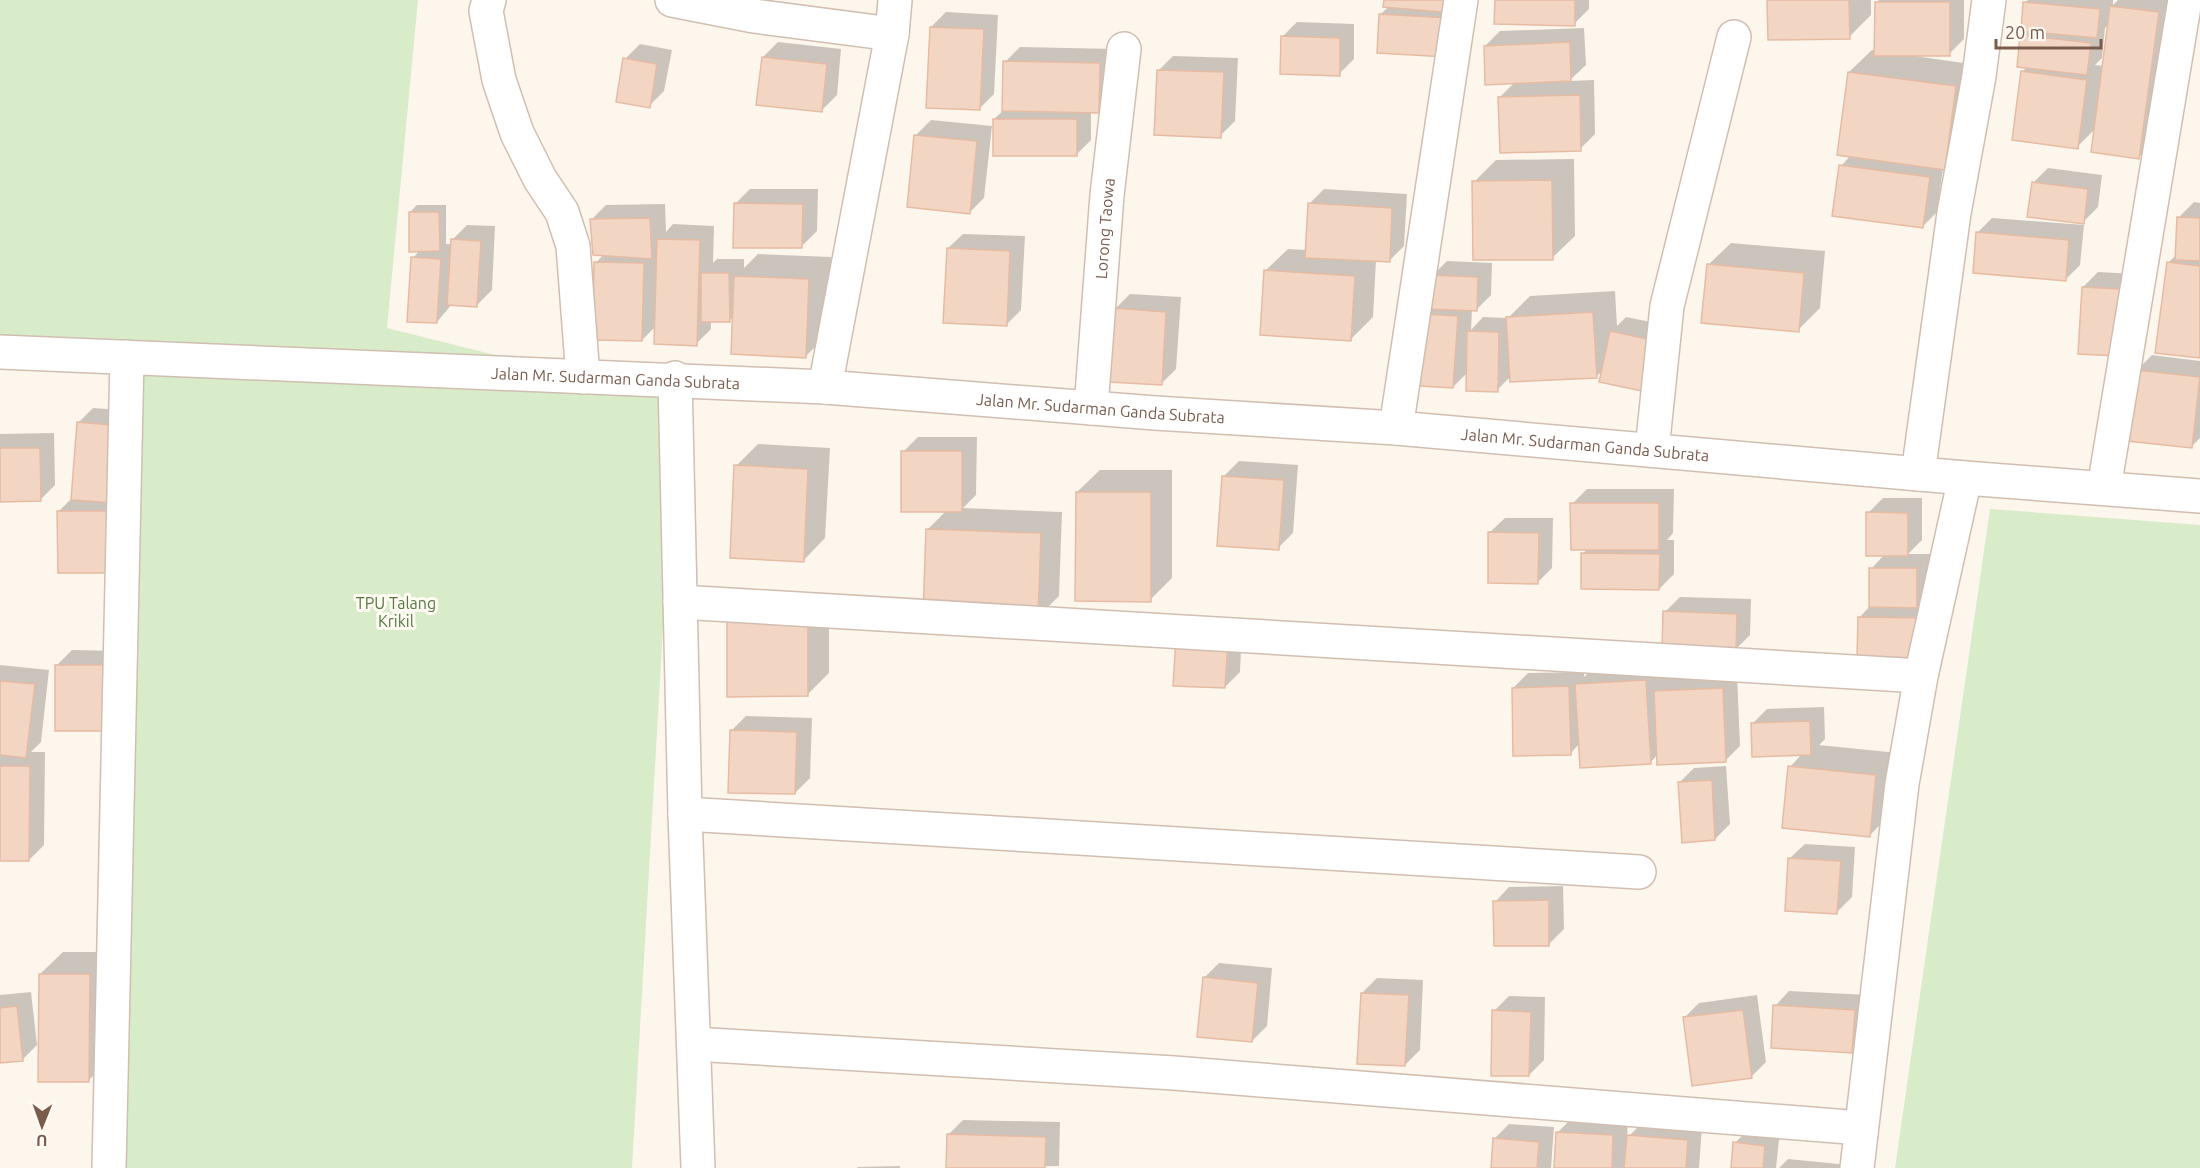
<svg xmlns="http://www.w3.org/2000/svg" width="2200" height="1168" viewBox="0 0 2200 1168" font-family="Ubuntu,sans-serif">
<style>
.green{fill:#d8ecc9}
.shadow{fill:#0003;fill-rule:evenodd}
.building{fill:#f3d5c3;stroke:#e6bba3;stroke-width:1.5}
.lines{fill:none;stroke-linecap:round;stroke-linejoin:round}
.minor-casing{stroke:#d1beb0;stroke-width:36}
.minor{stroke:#fff;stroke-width:33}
.labels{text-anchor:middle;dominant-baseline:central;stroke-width:6;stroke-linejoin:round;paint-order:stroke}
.street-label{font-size:16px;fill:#7a5c4d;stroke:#fffaf3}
.park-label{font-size:16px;fill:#537a41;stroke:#fffaf3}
</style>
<rect width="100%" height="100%" fill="#fdf6ec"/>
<g class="green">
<polygon points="0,0 418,0 387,328 676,400 632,1168 114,1168 136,351 0,338"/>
<polygon points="1990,509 2200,525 2200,1168 1895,1168"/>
</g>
<g class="shadow">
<polygon points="1385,0 1463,0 1462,40 1380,15 1389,6"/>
<polygon points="1496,0 1589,0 1589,9 1574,24"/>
<polygon points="1769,0 1871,0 1871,15 1849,37"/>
<polygon points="1879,0 1964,0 1964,39 1949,54 1915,56 1977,65 1966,146 1943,168 1937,212 1922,227 1841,166 1851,155 1849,72 1872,50 1876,51 1876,3"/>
<path d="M2028 0H2113V5L2118 0H2179L2161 135 2139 157 2095 129 2077 147 2022 72 2027 67 2021 36 2027 30 2024 3ZM2109 24 2104 66 2095 65 2102 58 2105 28Z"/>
<polygon points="946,12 998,15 994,94 979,109 931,27"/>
<polygon points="1297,22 1354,24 1354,59 1339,74 1282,37"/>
<polygon points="1584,28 1586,65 1569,81 1594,80 1595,134 1580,149 1500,97 1515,82 1485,46 1500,31"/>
<polygon points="778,42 841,49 837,95 822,110 763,57"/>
<polygon points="640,44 672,50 664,91 649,106 625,59"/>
<polygon points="1020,47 1115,49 1114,96 1099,111 1091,111 1091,140 1076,155 994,119 1004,110 1005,62"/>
<polygon points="1173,56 1238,58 1235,121 1220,136 1158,71"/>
<polygon points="931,120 992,126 984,198 969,213 916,135"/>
<polygon points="1574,159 1575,236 1552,258 1474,182 1496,160"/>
<polygon points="2048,168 2102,175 2098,207 2083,222 2033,183"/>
<polygon points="750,189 818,189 817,231 802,246 735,204"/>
<polygon points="1324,189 1407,194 1404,246 1389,261 1376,260 1373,317 1351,339 1265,271 1288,249 1307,250 1309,204"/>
<polygon points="2194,202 2200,203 2200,357 2168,263 2177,254 2179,217"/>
<polygon points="665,204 666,232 673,224 714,226 713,263 717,259 744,259 744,268 758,254 831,257 828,334 806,356 734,316 729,321 711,321 711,329 696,344 656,326 642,340 596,263 604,254 591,220 606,205"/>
<polygon points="417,205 446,205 446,244 452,244 452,240 467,225 495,226 492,290 477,305 452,304 437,322 413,258 420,250 410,212"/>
<polygon points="1992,218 2084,225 2080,265 2065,280 1977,233"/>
<polygon points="963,234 1025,236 1021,310 1006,325 948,248"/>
<polygon points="1731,243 1825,251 1820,308 1798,330 1708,265"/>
<polygon points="1447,261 1492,263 1491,295 1476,310 1472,310 1471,330 1483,317 1508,318 1530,296 1615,291 1617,326 1626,317 1671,326 1596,376 1511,376 1497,390 1468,372 1453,387 1426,315 1433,308 1432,276"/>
<polygon points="2098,272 2135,274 2131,340 2083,287"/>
<polygon points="1130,294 1181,297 1176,369 1161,384 1115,309"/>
<polygon points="2152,355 2200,361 2200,438 2191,447 2137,370"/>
<polygon points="93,408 136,411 115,571 58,512 72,498 78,423"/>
<polygon points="54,433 55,485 40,500 0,501 0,434"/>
<polygon points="918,437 977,437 976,495 963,508 1062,512 1059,596 1037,618 927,530 947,510 903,452"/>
<polygon points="758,444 830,448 825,538 803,561 736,466"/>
<polygon points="1239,461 1298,465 1293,533 1278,548 1224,476"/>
<polygon points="1100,470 1172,470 1172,578 1150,600 1077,492"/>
<polygon points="1587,489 1674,489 1673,533 1667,540 1674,540 1674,574 1659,589 1583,554 1588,548 1572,504"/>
<polygon points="1883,498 1922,498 1922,540 1908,554 1931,554 1931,592 1919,603 1939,604 1939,641 1859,618 1870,606 1871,569 1884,555 1868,513"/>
<polygon points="1505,518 1553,518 1552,568 1537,583 1490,532"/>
<polygon points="1680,597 1751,599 1750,635 1735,650 1665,612"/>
<polygon points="829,598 829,673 807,695 728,695"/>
<polygon points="1242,626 1240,672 1225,687 1175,684"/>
<polygon points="72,650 120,651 56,730 57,665"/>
<polygon points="1599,662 1737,674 1740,746 1726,760 1658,754 1650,763 1580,743 1570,754 1513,688 1528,673 1584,672 1584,677"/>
<polygon points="0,665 49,670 41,742 31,752 45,752 44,845 29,860 0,860"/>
<polygon points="1824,707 1825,739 1819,745 1898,753 1892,813 1870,835 1790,767 1802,754 1752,724 1767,709"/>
<polygon points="746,716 812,718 810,778 795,793 731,731"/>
<polygon points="1726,766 1730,824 1715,839 1679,783 1694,768"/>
<polygon points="1805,844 1855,847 1852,897 1837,912 1790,858"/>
<polygon points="1563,886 1564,929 1549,944 1495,902 1509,887"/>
<polygon points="63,952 112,952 110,1059 88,1081 40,974"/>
<polygon points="1219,963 1272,968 1267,1026 1252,1041 1204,978"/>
<polygon points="1377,978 1423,980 1420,1050 1405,1065 1362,993"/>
<polygon points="1789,991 1869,995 1867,1037 1852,1052 1775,1006"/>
<polygon points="31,992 37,1045 22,1060 0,1062 0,995"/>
<polygon points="1757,995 1766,1062 1751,1077 1684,1018 1699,1003"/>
<polygon points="1509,996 1545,997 1544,1060 1529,1075 1494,1011"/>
<polygon points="1572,1118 1628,1121 1627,1138 1644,1121 1702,1126 1699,1168 1556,1168 1557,1133"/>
<polygon points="963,1120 1060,1122 1059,1166 947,1168 948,1135"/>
<polygon points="1509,1124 1554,1127 1551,1168 1492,1168 1494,1139"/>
<polygon points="1750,1128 1780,1131 1776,1168 1733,1168 1735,1143"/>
<polygon points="1788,1159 1859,1166 1859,1168 1779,1168"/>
<polygon points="900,1166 900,1168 857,1168 858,1167"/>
</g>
<g class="building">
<polygon points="1384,0 1454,0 1453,13 1383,7"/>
<polygon points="1495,0 1575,0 1575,26 1494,24"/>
<polygon points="1767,0 1849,0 1850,39 1768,40"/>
<polygon points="1875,2 1950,2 1950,56 1874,56"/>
<polygon points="2023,2 2100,9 2097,38 2021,31"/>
<polygon points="2110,6 2159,12 2139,159 2091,152"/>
<polygon points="1379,14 1449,18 1447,57 1377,53"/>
<polygon points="930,27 984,29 980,110 926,108"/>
<polygon points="2020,35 2091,43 2087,75 2017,67"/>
<polygon points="1281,36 1340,38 1340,76 1280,74"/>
<polygon points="1570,42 1571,81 1485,85 1484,46"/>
<polygon points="762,57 827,64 822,112 756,105"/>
<polygon points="623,58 657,64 650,108 616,102"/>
<polygon points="1003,61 1100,63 1099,113 1002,111"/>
<polygon points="1157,70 1224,72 1221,138 1154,135"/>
<polygon points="2021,71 2087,80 2078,149 2012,140"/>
<polygon points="1848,72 1956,86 1945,170 1837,155"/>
<polygon points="1580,95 1581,151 1500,153 1498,97"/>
<rect x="993" y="119" width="84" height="37"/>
<polygon points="914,135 977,141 970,214 907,207"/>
<polygon points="1839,165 1930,177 1923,228 1832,216"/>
<polygon points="1552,180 1553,260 1473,260 1472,181"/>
<polygon points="2032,182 2088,189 2084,224 2027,217"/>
<polygon points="734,203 803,204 802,248 733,248"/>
<polygon points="1308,203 1392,208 1390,262 1305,258"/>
<polygon points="409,212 439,212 440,251 409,252"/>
<polygon points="2177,217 2200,218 2200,261 2175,260"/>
<polygon points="650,218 652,259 593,255 590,219"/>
<polygon points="1976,232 2069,240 2066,281 1973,273"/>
<polygon points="451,239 481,241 477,307 447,305"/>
<polygon points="657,239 700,240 697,346 654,344"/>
<polygon points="947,248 1010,251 1007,326 943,323"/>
<polygon points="411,257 441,259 437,323 407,322"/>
<polygon points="594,262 644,263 642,341 593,340"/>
<polygon points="2167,262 2200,266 2200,358 2155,353"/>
<polygon points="1707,264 1804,273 1799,332 1701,323"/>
<polygon points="1264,270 1355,276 1351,341 1260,335"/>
<polygon points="701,273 729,273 730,322 701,322"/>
<polygon points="1430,275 1478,277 1477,311 1428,309"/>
<polygon points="734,276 809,279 806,358 731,354"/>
<polygon points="2082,287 2120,289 2117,356 2078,354"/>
<polygon points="1114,308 1166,312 1162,385 1109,382"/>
<polygon points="1593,312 1597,378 1510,382 1506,317"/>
<polygon points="1425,314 1458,316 1453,388 1420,386"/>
<polygon points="1467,331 1499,332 1498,392 1466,391"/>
<polygon points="1610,331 1657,341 1647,392 1599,382"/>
<polygon points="2136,370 2200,377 2192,448 2127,441"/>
<polygon points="77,422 122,426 116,503 71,500"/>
<polygon points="0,448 40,448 41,501 0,502"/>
<rect x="901" y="451" width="61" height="61"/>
<polygon points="734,465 808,469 804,562 730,558"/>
<polygon points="1222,476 1284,480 1279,550 1217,546"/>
<polygon points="1076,492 1151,492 1151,602 1075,601"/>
<polygon points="1570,503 1659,503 1659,550 1571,550"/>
<polygon points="57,511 115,511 116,573 58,573"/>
<polygon points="1866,512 1908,513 1908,556 1866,556"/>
<polygon points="926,529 1041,533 1038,620 923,616"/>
<polygon points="1488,532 1539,533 1538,584 1488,583"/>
<polygon points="1581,553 1660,554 1659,590 1581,589"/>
<polygon points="1869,568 1917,568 1917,608 1869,607"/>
<polygon points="1663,611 1737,614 1736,651 1662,649"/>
<polygon points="1858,617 1925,618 1924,658 1857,657"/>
<polygon points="727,620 808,620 808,696 727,697"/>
<polygon points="1176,637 1228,640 1225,688 1173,686"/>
<polygon points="55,665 106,665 105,731 55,731"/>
<polygon points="1646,680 1651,764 1580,768 1575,684"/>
<polygon points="0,681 35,684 26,758 0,755"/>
<polygon points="1569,686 1571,755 1513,756 1512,688"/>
<polygon points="1723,688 1726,762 1657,765 1654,691"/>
<polygon points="1810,721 1811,755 1752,757 1751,723"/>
<polygon points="730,730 797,732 795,794 728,793"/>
<polygon points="0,766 30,766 29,861 0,861"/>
<polygon points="1788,766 1876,775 1870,837 1782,828"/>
<polygon points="1712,780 1715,840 1682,843 1678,782"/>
<polygon points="1788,858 1841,861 1837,914 1785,911"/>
<polygon points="1549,900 1549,946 1494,946 1493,901"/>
<polygon points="39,974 90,974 89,1082 38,1082"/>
<polygon points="1203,977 1258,983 1252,1042 1197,1037"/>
<polygon points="1361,993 1409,995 1405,1066 1357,1064"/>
<polygon points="1773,1005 1855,1010 1852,1053 1771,1048"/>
<polygon points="17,1006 23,1061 0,1063 0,1008"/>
<polygon points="1492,1010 1531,1012 1529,1076 1491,1076"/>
<polygon points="1743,1010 1752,1078 1692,1086 1683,1017"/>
<polygon points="1556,1132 1613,1135 1612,1168 1554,1168"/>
<polygon points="947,1134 1046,1137 1045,1168 946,1168"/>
<polygon points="1627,1135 1688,1140 1686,1168 1624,1168"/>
<polygon points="1493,1138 1539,1142 1537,1168 1491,1168"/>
<polygon points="1733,1142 1765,1146 1763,1168 1731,1168"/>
</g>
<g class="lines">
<defs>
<g id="minor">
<polyline points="489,0 486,11 499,80 517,133 540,179 562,212 573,246 583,377"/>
<polyline points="672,0 754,16 892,34"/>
<path id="s1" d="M0 352 825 387 1155 413 1396 428 1965 478 2200 496"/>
<polyline points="675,378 685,814 698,1168"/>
<polyline points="825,387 892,34 895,0"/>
<path id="s2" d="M1091 408 1107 195 1124 49"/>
<polyline points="1396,428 1461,0"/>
<polyline points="1652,450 1667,306 1734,37"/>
<polyline points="1918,474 1954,213 1979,76 1989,0"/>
<polyline points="2104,488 2185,0"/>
<polyline points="680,602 1921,676"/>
<polyline points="685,814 1639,872"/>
<polyline points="694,1044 1174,1073 1861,1128"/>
<polyline points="109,1168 127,357"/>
<polyline points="1857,1168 1902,784 1921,676 1965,478"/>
</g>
</defs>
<use href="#minor" class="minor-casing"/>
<use href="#minor" class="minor"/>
</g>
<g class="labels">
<g class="street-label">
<text stroke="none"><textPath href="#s2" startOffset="180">Lorong Taowa</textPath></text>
<text stroke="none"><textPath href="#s1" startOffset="616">Jalan Mr. Sudarman Ganda Subrata</textPath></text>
<text stroke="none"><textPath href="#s1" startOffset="1102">Jalan Mr. Sudarman Ganda Subrata</textPath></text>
<text stroke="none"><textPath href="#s1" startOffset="1588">Jalan Mr. Sudarman Ganda Subrata</textPath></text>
</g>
<g class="park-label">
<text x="396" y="603">TPU Talang<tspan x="396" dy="18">Krikil</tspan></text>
</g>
</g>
<g transform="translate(42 1126) rotate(181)" stroke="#fffaf3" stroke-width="4.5" paint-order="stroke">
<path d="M0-4.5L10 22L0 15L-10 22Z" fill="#7a5c4d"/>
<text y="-9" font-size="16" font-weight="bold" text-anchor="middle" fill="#7a5c4d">U</text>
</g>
<path d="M1996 39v9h105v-9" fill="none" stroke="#7a5c4d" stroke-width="3"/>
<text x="2005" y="39" font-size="18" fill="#7a5c4d" stroke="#fffaf3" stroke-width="4.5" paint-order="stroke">20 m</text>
</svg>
